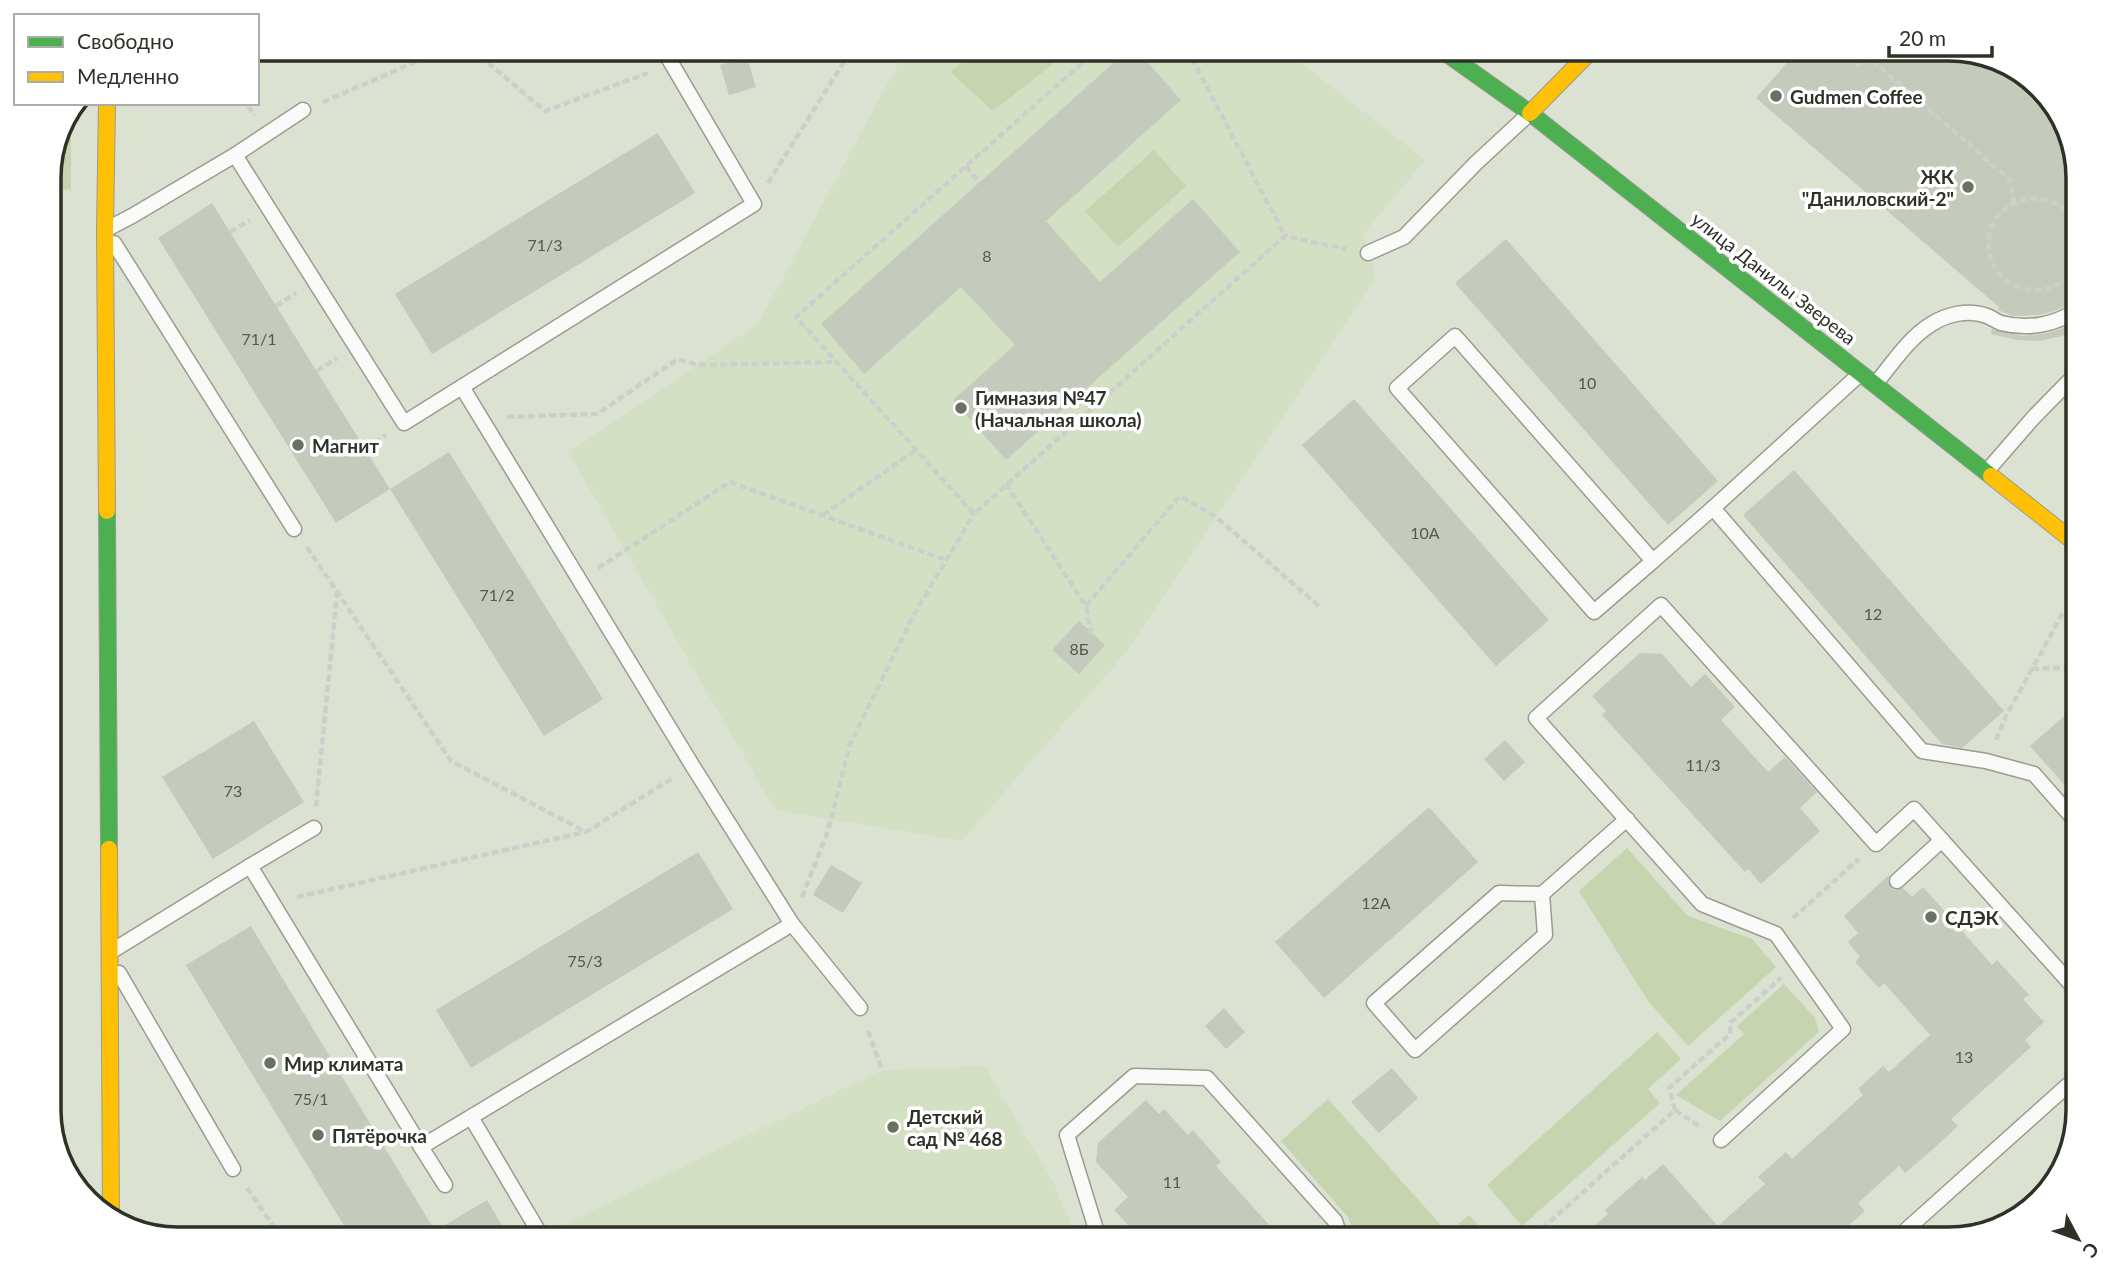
<svg xmlns="http://www.w3.org/2000/svg" width="2127" height="1288" viewBox="0 0 2127 1288" font-family="Lato,sans-serif">
<style>
.built{fill:#d4e0c4}
.green{fill:#c6d5af}
.building{fill:#c4cabc}
.lines{fill:none;stroke-linecap:round;stroke-linejoin:round}
.lane-casing{stroke:#989d90;stroke-width:17}
.fast-casing{stroke:#989d90;stroke-width:18}
.slow-casing{stroke:#989d90;stroke-width:18}
.path{stroke:#cdcfcb;stroke-width:4.5;stroke-dasharray:7 3.5;stroke-linecap:butt}
.lane{stroke:#fafbf8;stroke-width:14}
.fast{stroke:#4caf50;stroke-width:16}
.slow{stroke:#ffc107;stroke-width:16}
.poi-dot{fill:#6a7062;stroke:#fff;stroke-width:2.5}
.labels{text-anchor:middle;dominant-baseline:central;stroke-width:7;stroke-linejoin:round;paint-order:stroke}
.number-label{font-size:16px;fill:#54594c}
.poi-label{font-size:19px;font-weight:bold;fill:#2d3226;stroke:#fff;text-anchor:start}
.street-label{font-size:19px;fill:#2d3226;stroke:#fff}
.rim{fill:none;stroke:#2d3226;stroke-width:3.5}
</style>
<rect width="100%" height="100%" fill="#dbe2d1"/>
<g class="built">
<polygon points="906,49 1284,49 1425,160 1364,233 1368,253 1376,277 1127,651 962,841 775,810 568,452 758,324"/>
<polygon points="985,1066 1054,1184 1077,1239 567,1239 561,1226 882,1070"/>
</g>
<g class="green">
<polygon points="979,49 1072,49 993,111 950,72"/>
<polygon points="71,123 71,189 49,192 49,170"/>
<polygon points="1154,150 1186,186 1118,247 1085,211"/>
<polygon points="1627,848 1688,916 1752,939 1776,967 1688,1046 1648,1001 1579,891"/>
<polygon points="1784,984 1815,1018 1819,1032 1720,1121 1676,1095 1744,1034 1737,1026"/>
<polygon points="1657,1032 1681,1059 1648,1089 1660,1103 1522,1226 1487,1185"/>
<polygon points="1328,1099 1448,1233 1469,1215 1491,1239 1356,1239 1348,1217 1281,1141"/>
</g>
<g class="building">
<polygon points="1129,49 1136,49 1181,100 1046,221 1100,282 1193,199 1240,252 1006,460 953,400 1015,345 961,287 864,374 821,324"/>
<polygon points="1799,49 1949,49 2014,66 2061,113 2078,170 2078,299 2057,310 2040,315 2013,316 1998,310 1999,307 1756,98"/>
<polygon points="747,57 756,87 729,95 720,65"/>
<polygon points="658,133 695,193 432,354 395,294"/>
<polygon points="212,203 390,489 336,523 158,238"/>
<polygon points="1506,239 1718,481 1668,525 1455,283"/>
<polygon points="2078,321 2078,328 2062,336 2040,341 2018,340 1991,334 1992,329 2021,336 2043,334 2064,328"/>
<polygon points="1354,399 1549,620 1496,666 1302,445"/>
<polygon points="449,452 603,699 544,736 390,489"/>
<polygon points="1794,470 2004,711 1962,748 1942,744 1743,515"/>
<polygon points="1079,621 1105,645 1079,674 1052,650"/>
<polygon points="1640,653 1662,654 1691,687 1705,674 1735,707 1721,720 1768,772 1785,757 1817,792 1800,808 1820,831 1761,884 1748,869 1745,872 1602,715 1606,711 1592,696"/>
<polygon points="2078,704 2078,800 2030,746"/>
<polygon points="254,721 304,802 213,859 162,777"/>
<polygon points="1505,740 1525,762 1504,781 1484,759"/>
<polygon points="1429,807 1478,862 1324,998 1275,942"/>
<polygon points="698,852 733,909 471,1068 436,1010"/>
<polygon points="831,865 862,883 843,913 813,895"/>
<polygon points="1890,874 1888,882 1893,890 1903,888 1912,897 1923,887 1992,965 1997,960 2029,995 2023,999 2044,1022 2025,1040 2031,1047 1951,1119 1958,1126 1932,1150 1905,1173 1899,1166 1858,1203 1865,1211 1833,1239 1579,1239 1608,1214 1605,1210 1642,1177 1645,1180 1663,1164 1718,1226 1765,1184 1758,1177 1786,1152 1792,1159 1863,1095 1858,1089 1883,1066 1889,1072 1930,1035 1884,983 1879,988 1855,962 1860,957 1848,942 1858,933 1844,916"/>
<polygon points="251,926 435,1231 487,1200 510,1239 352,1239 186,965"/>
<polygon points="1224,1008 1245,1032 1226,1049 1205,1026"/>
<polygon points="1392,1068 1418,1098 1379,1133 1351,1102"/>
<polygon points="1146,1100 1159,1114 1164,1109 1188,1135 1193,1130 1221,1162 1216,1166 1282,1239 1141,1239 1114,1210 1128,1197 1096,1162 1098,1143"/>
</g>
<g class="lines">
<defs>
<g id="lane">
<polyline points="235,155 303,110"/>
<polyline points="109,228 132,216 235,155 404,423 754,204 663,49"/>
<polyline points="114,243 294,529"/>
<polyline points="1368,253 1404,237 1476,163 1529,114"/>
<polyline points="1860,374 1713,508 1922,751 1986,761 2034,774 2078,824"/>
<path d="M1876 383C1893 363 1908 339 1930 325 1946 314 1969 309 1987 316 1992 318 1996 321 2001 323 2028 330 2056 325 2078 309"/>
<polyline points="1987,471 2033,418 2078,372"/>
<polyline points="1653,561 1594,612 1397,388 1455,336 1653,561 1713,508"/>
<polyline points="250,866 314,828"/>
<polyline points="1897,881 1942,840"/>
<polyline points="1542,894 1499,893 1374,1003 1415,1050 1545,935 1542,894 1627,819"/>
<polyline points="792,924 860,1008"/>
<polyline points="112,951 250,866 421,1147 792,924 692,765 462,387"/>
<polyline points="119,973 233,1169"/>
<polyline points="471,1117 543,1239"/>
<polyline points="1721,1140 1843,1029 1776,934 1702,904 1536,718 1661,605 1876,844 1914,809 2078,992"/>
<polyline points="421,1147 445,1185"/>
<polyline points="1099,1239 1067,1135 1134,1076 1207,1078 1335,1221 1341,1239"/>
<polyline points="1896,1239 2078,1076"/>
</g>
<g id="fast">
<polyline points="1440,49 1530,113 1991,476"/>
<polyline points="107,511 109,849"/>
</g>
<g id="slow">
<polyline points="1530,113 1593,49"/>
<polyline points="1991,476 2078,545"/>
<polyline points="107,511 105,230 107,103"/>
<polyline points="109,849 111,1220"/>
</g>
</defs>
<use href="#lane" class="lane-casing"/>
<use href="#fast" class="fast-casing"/>
<use href="#slow" class="slow-casing"/>
<g class="path">
<polyline points="472,49 545,111 648,73"/>
<polyline points="1098,49 796,317 974,514 1285,236 1346,249"/>
<polyline points="1187,49 1285,236"/>
<polyline points="692,56 711,49"/>
<polyline points="1857,66 1867,56 2010,180 2014,202"/>
<polyline points="323,102 445,49"/>
<polyline points="248,106 255,115"/>
<polyline points="966,166 979,183"/>
<polyline points="768,183 852,49"/>
<path d="M2078 228C2057 178 1982 197 1989 250 1994 297 2062 305 2078 261"/>
<polyline points="230,232 250,220"/>
<polyline points="276,306 296,293"/>
<polyline points="317,371 337,358"/>
<polyline points="507,417 597,414 678,359 698,365 836,362"/>
<polyline points="366,449 386,435"/>
<polyline points="1006,484 1086,606 1091,633"/>
<polyline points="823,515 916,450"/>
<polyline points="307,547 451,761 586,832 673,778"/>
<polyline points="598,568 730,482 946,560"/>
<polyline points="1086,606 1180,496 1216,517 1320,607"/>
<polyline points="2032,669 2078,667"/>
<polyline points="1996,740 2006,716 2064,611"/>
<polyline points="316,807 337,593"/>
<polyline points="297,897 585,832"/>
<polyline points="802,897 828,831 850,744 913,616 974,514"/>
<polyline points="1793,918 1859,859"/>
<polyline points="868,1031 882,1070"/>
<polyline points="2068,1052 2078,1043"/>
<polyline points="1675,1110 1669,1088 1730,1034 1731,1022 1781,978"/>
<polyline points="247,1188 282,1239"/>
<polyline points="1549,1239 1544,1227 1675,1110 1702,1128"/>
<polyline points="1860,1239 1874,1226"/>
</g>
<use href="#lane" class="lane"/>
<use href="#fast" class="fast"/>
<use href="#slow" class="slow"/>
</g>
<g class="poi-dot">
<circle cx="1776" cy="96" r="7"/>
<circle cx="1968" cy="187" r="7"/>
<circle cx="961" cy="408" r="7"/>
<circle cx="298" cy="445" r="7"/>
<circle cx="1931" cy="917" r="7"/>
<circle cx="270" cy="1063" r="7"/>
<circle cx="893" cy="1127" r="7"/>
<circle cx="318" cy="1135" r="7"/>
</g>
<g class="labels">
<g class="number-label">
<text x="545" y="244">71/3</text>
<text x="987" y="255">8</text>
<text x="259" y="338">71/1</text>
<text x="1587" y="382">10</text>
<text x="1425" y="532">10А</text>
<text x="497" y="594">71/2</text>
<text x="1873" y="613">12</text>
<text x="1079" y="648">8Б</text>
<text x="1703" y="764">11/3</text>
<text x="233" y="790">73</text>
<text x="1376" y="902">12А</text>
<text x="585" y="960">75/3</text>
<text x="1964" y="1056">13</text>
<text x="311" y="1098">75/1</text>
<text x="1172" y="1181">11</text>
</g>
<g class="poi-label">
<text x="1790" y="96">Gudmen Coffee</text>
<text x="1954" y="176" text-anchor="end">ЖК<tspan x="1954" dy="22">"Даниловский-2"</tspan></text>
<text x="975" y="397">Гимназия №47<tspan x="975" dy="22">(Начальная школа)</tspan></text>
<text x="312" y="445">Магнит</text>
<text x="1945" y="917">СДЭК</text>
<text x="284" y="1063">Мир климата</text>
<text x="907" y="1116">Детский<tspan x="907" dy="22">сад № 468</tspan></text>
<text x="332" y="1135">Пятёрочка</text>
</g>
<g class="street-label">
<text transform="translate(1774 278) rotate(38)">улица Данилы Зверева</text>
</g>
</g>
<path d="M0 0H2127V1288H0ZM178 61H1949A117 117 0 0 1 2066 178V1110A117 117 0 0 1 1949 1227H178A117 117 0 0 1 61 1110V178A117 117 0 0 1 178 61Z" fill="#fff" fill-rule="evenodd"/>
<path class="rim" d="M178 61H1949A117 117 0 0 1 2066 178V1110A117 117 0 0 1 1949 1227H178A117 117 0 0 1 61 1110V178A117 117 0 0 1 178 61Z"/>
<rect x="14" y="14" width="245" height="91" fill="#ffffff" stroke="#abada8" stroke-width="2"/>
<rect x="28" y="37" width="35" height="10" fill="#4caf50" stroke="#abada8" stroke-width="2"/>
<text x="77" y="49" font-size="21" fill="#2d3226">Свободно</text>
<rect x="28" y="72" width="35" height="10" fill="#ffc107" stroke="#abada8" stroke-width="2"/>
<text x="77" y="84" font-size="21" fill="#2d3226">Медленно</text>
<g transform="translate(2078 1239) rotate(131)" stroke="#ffffff" stroke-width="5" paint-order="stroke">
<path d="M0-5L12 26L0 18L-12 26Z" fill="#2d3226"/>
<text y="-10" font-size="19" font-weight="bold" text-anchor="middle" fill="#2d3226">С</text>
</g>
<path d="M1889 46v10h103v-10" fill="none" stroke="#2d3226" stroke-width="3.5"/>
<text x="1899" y="46" font-size="21" fill="#2d3226" stroke="#ffffff" stroke-width="5" paint-order="stroke">20 m</text>
</svg>
